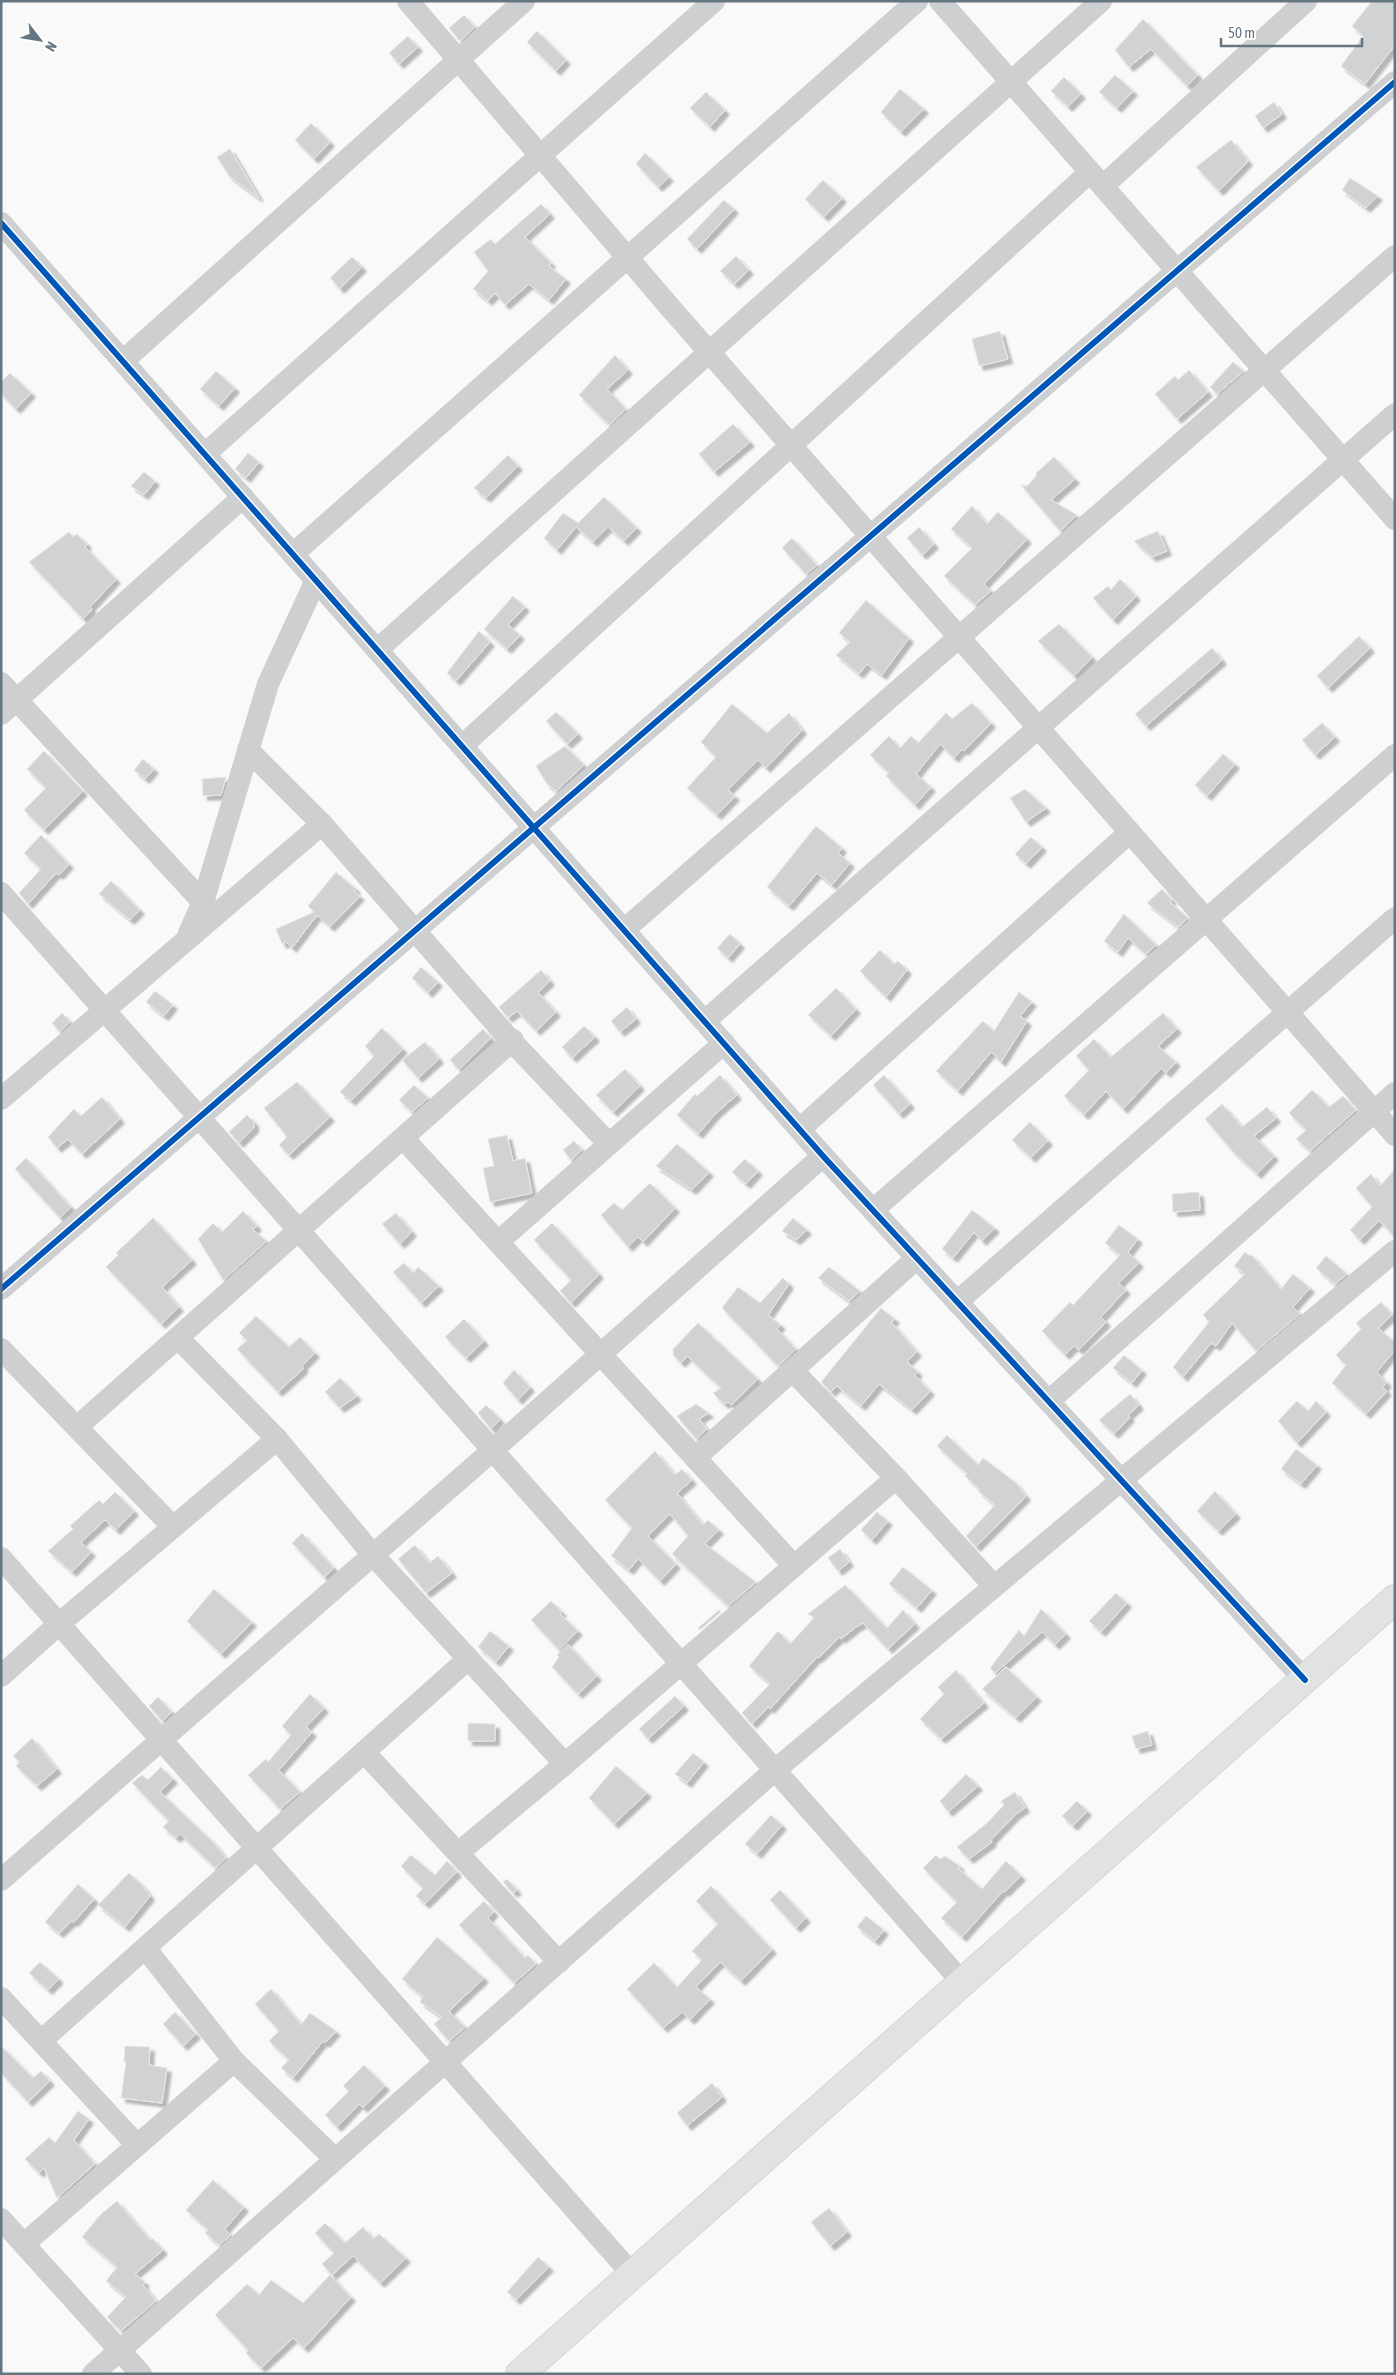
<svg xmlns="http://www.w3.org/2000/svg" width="1396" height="2375" viewBox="0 0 1396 2375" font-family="'Asap Condensed',sans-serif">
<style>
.building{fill:#d0d2d3;stroke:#e8e8e8;filter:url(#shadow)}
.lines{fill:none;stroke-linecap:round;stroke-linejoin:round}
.secondary-casing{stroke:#d5d6d7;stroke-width:30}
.street{stroke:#cecfd0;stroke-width:22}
.secondary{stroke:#e1e2e2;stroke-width:28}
.cycleway-casing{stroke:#fff;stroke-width:9}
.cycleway{stroke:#0057b8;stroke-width:6}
</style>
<defs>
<filter id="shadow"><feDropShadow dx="4.5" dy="4.5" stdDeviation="1" flood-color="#0004"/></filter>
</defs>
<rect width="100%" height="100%" fill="#f9f9f9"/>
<g class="building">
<polygon points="1372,1 1395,1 1395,45 1365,84 1341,66 1363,36 1352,26"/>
<polygon points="464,15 475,27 460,41 449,28"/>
<polygon points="1143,19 1198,75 1187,86 1151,49 1129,67 1115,50"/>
<polygon points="537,31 566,60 556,71 527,42"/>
<polygon points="408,36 418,47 399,64 389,53"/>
<polygon points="1115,75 1133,91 1117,108 1099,92"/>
<polygon points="1064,77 1081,94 1068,107 1051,91"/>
<polygon points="900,89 924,109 901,132 881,112"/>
<polygon points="706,92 725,110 710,127 690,108"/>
<polygon points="1274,102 1282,114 1263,128 1255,116"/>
<polygon points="311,123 330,142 314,159 295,140"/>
<polygon points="1231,140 1248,161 1219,191 1196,167"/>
<polygon points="230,149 259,198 229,176 217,157"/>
<polygon points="645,153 669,177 658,187 636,164"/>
<polygon points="1350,178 1378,196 1366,208 1342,190"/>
<polygon points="823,180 842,198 824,217 805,199"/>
<polygon points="724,200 734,209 697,249 687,239"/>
<polygon points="541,204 550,214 525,237 551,263 549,266 566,279 549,300 529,284 505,305 495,293 488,301 473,289 488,271 474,252 491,239 495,244"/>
<polygon points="736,256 749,270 734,284 720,271"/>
<polygon points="352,257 362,267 340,289 330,278"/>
<polygon points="1000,331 1008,359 979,366 972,339"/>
<polygon points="615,355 628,370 607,389 626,409 609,425 579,395"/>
<polygon points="1233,362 1244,371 1217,394 1210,387"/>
<polygon points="1189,370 1208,392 1177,419 1155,394 1175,376 1178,380"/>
<polygon points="216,371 235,388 219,406 200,389"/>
<polygon points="10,373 31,393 16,409 1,394 1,382"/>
<polygon points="733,424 750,442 714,472 699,454"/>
<polygon points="248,453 259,462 246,478 235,469"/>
<polygon points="508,455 518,466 486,498 474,488"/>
<polygon points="1054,457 1075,479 1051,500 1077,515 1060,531 1021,485 1027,486 1037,475 1035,474"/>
<polygon points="144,472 155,481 144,495 131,486"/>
<polygon points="604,497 637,528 624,541 608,527 593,542 576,527 557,550 544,538 563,513 578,523"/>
<polygon points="972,506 987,524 998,512 1027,539 984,584 991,591 975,605 944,576 972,548 951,529"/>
<polygon points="919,527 934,544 922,555 907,538"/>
<polygon points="1158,531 1167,551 1152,557 1134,541"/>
<polygon points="69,532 73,537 77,534 87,544 85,547 116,579 90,607 92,609 83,619 29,562"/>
<polygon points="792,538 817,565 806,574 782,548"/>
<polygon points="1120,579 1136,596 1113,620 1093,598 1108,586 1111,590"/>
<polygon points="513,596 525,607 508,625 520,635 507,649 484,629"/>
<polygon points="866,600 909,638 882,675 867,664 859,674 836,655 850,642 839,633"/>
<polygon points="1059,624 1092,657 1074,676 1038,641"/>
<polygon points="479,631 490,642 456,681 447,673"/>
<polygon points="1359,636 1370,648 1328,688 1317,676"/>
<polygon points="1212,648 1222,660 1146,726 1135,714"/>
<polygon points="972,703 991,723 964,751 962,749 954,758 940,744 916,774 931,787 915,805 886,776 889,773 870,755 889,736 900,748 911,736 918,743 946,713 952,719"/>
<polygon points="732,704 767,733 789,713 802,730 766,768 758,760 728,790 735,796 717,815 687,788 716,757 701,742"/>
<polygon points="556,712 578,734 567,744 546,721"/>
<polygon points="1322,723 1335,737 1315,755 1302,740"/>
<polygon points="565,746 584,765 556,791 547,784 536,766"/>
<polygon points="44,751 83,791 44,830 24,810 46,788 27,769"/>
<polygon points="1223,754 1235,764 1207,796 1195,785"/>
<polygon points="143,759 154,769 145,779 134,770"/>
<polygon points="226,777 221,795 203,796 202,779"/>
<polygon points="1025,789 1046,808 1026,822 1010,798"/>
<polygon points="816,826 842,848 838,853 850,863 832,885 817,873 789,906 767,887"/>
<polygon points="41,835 69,864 59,875 56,873 28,904 19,893 41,869 24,853"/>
<polygon points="1031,837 1042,847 1026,864 1015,854"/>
<polygon points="336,872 356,889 354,891 360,896 330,927 317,915 292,948 286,942 282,944 276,929 314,912 308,906"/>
<polygon points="111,881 140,910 130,920 99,894"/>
<polygon points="1162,889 1172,900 1170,902 1188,918 1178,927 1147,903"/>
<polygon points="1124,914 1156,945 1146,955 1128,938 1118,952 1104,941"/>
<polygon points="730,934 740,944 728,958 717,948"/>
<polygon points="880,950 894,964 898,961 907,970 886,997 860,971"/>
<polygon points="421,967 438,982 428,993 412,978"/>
<polygon points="541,970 550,981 538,992 556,1012 536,1031 517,1011 508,1018 499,1007"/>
<polygon points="836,988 856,1009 831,1036 808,1015"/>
<polygon points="155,991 173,1005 164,1016 146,1002"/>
<polygon points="1019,992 1032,1002 1020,1016 1027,1021 1001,1062 991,1052 958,1091 936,1071 983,1021 994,1031"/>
<polygon points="627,1007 636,1019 620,1032 611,1021"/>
<polygon points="62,1013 70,1022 60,1032 52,1023"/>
<polygon points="1163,1013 1177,1029 1158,1046 1176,1062 1166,1073 1161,1068 1123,1109 1106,1091 1084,1115 1064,1096 1089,1070 1076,1056 1094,1039 1111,1057"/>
<polygon points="584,1026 595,1037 572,1058 562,1047"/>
<polygon points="382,1028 403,1049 351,1101 340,1092 374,1056 365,1046"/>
<polygon points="483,1029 491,1038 459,1070 450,1060"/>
<polygon points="425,1042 439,1059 418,1078 402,1060"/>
<polygon points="625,1069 640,1086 613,1112 596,1095"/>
<polygon points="720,1075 737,1095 716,1113 698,1134 677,1115 695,1094 697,1096"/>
<polygon points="884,1075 910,1104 899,1114 873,1085"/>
<polygon points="297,1082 330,1117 289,1155 279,1145 287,1137 264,1108"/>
<polygon points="414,1085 428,1098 412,1112 399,1100"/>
<polygon points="1312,1090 1329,1107 1343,1096 1356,1110 1310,1151 1296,1139 1306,1130 1289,1113"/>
<polygon points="102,1097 120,1119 82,1154 68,1139 57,1148 48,1137 74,1109 81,1116"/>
<polygon points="1222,1104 1242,1127 1267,1107 1276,1118 1254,1136 1274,1156 1257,1174 1234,1153 1205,1119"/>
<polygon points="247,1115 254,1122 254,1128 239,1143 229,1132"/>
<polygon points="1030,1122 1048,1141 1031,1158 1012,1140"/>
<polygon points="507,1135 513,1161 525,1158 532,1193 490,1202 483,1168 494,1166 488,1139"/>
<polygon points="574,1141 582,1150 571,1160 563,1150"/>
<polygon points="677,1144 709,1172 692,1190 656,1166"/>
<polygon points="26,1158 71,1207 60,1218 15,1169"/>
<polygon points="745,1159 758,1171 746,1184 732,1172"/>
<polygon points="1395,1169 1395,1238 1379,1220 1360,1240 1350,1230 1372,1207 1356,1188 1371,1174 1380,1186"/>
<polygon points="650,1183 675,1208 643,1242 638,1237 628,1247 601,1215 614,1203 622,1210"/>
<polygon points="1199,1192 1200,1210 1173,1212 1172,1194"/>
<polygon points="972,1210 995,1228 982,1241 974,1232 953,1258 942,1249"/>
<polygon points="243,1211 257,1226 253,1230 267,1241 223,1280 198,1239 213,1223 222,1232"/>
<polygon points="396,1213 412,1232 400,1244 382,1224"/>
<polygon points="153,1218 192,1260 162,1287 179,1307 161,1324 106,1267 118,1255 116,1253"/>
<polygon points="793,1218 807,1230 796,1240 782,1231"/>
<polygon points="552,1223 599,1274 571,1303 560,1291 571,1280 534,1240"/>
<polygon points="1119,1225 1138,1239 1128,1252 1139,1263 1119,1283 1126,1290 1101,1317 1106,1322 1079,1350 1074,1346 1065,1355 1042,1331 1070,1302 1073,1305 1120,1255 1105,1243"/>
<polygon points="1245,1252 1250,1256 1251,1254 1281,1289 1293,1274 1310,1288 1293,1307 1300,1314 1256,1351 1232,1323 1216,1346 1211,1343 1183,1377 1173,1367 1209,1322 1203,1315 1245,1274 1234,1266"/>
<polygon points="1326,1256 1347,1274 1335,1284 1316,1268"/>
<polygon points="404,1263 413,1273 418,1267 439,1286 421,1303 393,1272"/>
<polygon points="829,1267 860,1291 849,1301 818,1278"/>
<polygon points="783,1278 789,1284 768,1315 781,1325 777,1329 796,1349 778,1366 722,1308 738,1287 760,1303"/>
<polygon points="1381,1302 1392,1315 1378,1328 1395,1342 1395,1350 1377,1372 1387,1383 1383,1387 1387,1391 1366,1414 1332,1383 1346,1365 1336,1355 1361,1329 1356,1323"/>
<polygon points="881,1308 895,1319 891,1322 917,1352 907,1362 918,1372 915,1375 930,1391 912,1410 879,1384 861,1406 837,1386 831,1392 821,1382"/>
<polygon points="256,1316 289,1347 300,1337 315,1353 302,1366 304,1368 278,1392 237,1349 247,1340 239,1333"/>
<polygon points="464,1319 484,1341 466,1358 445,1337"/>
<polygon points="698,1323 758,1379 731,1405 728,1402 724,1404 713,1393 721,1388 687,1356 681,1363 673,1355 673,1349"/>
<polygon points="1124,1355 1142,1370 1132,1383 1113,1368"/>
<polygon points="514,1370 530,1387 518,1400 503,1383"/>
<polygon points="340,1378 357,1396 340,1408 325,1392"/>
<polygon points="1130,1394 1139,1405 1128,1415 1130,1417 1114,1434 1099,1420"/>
<polygon points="1297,1401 1308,1411 1316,1401 1326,1412 1297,1443 1278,1421"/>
<polygon points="696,1404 709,1413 699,1419 707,1429 696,1439 677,1416"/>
<polygon points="486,1405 500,1419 491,1429 478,1413"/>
<polygon points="947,1435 978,1465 983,1458 1015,1482 1026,1496 976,1547 966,1536 995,1505 978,1491 980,1490 965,1476 967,1474 937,1446"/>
<polygon points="1296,1449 1317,1465 1301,1484 1281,1469"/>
<polygon points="655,1451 675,1475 682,1469 692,1480 677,1493 703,1525 708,1520 719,1530 705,1544 756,1582 728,1606 672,1554 688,1536 670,1514 648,1536 676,1564 660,1581 638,1559 629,1570 611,1556 632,1528 605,1500"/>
<polygon points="1215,1491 1236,1514 1218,1531 1197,1511"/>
<polygon points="115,1492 134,1511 116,1530 105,1520 81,1542 91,1552 72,1572 48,1551 73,1529 70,1526 99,1500 103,1504"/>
<polygon points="877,1512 888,1521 872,1540 861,1530"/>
<polygon points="302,1533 334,1568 324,1577 292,1543"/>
<polygon points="415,1545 429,1563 438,1556 452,1573 426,1593 398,1559"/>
<polygon points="840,1549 849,1562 838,1571 828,1558"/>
<polygon points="903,1567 932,1590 917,1608 889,1584"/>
<polygon points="845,1585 887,1628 903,1610 915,1624 888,1649 863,1623 856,1627 841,1639 840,1637 818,1658 817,1657 770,1709 768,1707 752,1724 742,1713 770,1684 749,1666 778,1631 790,1644 814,1618 808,1614"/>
<polygon points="214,1589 252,1622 221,1654 187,1621"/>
<polygon points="1116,1593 1127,1603 1101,1632 1089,1621"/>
<polygon points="551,1601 562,1612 560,1614 578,1631 559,1650 531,1620"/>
<polygon points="1041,1609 1066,1634 1055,1645 1042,1632 995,1673 990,1668 1019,1630 1024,1636"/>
<polygon points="719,1610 721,1612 700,1630 698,1628"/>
<polygon points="490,1631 509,1646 496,1662 478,1647"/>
<polygon points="568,1644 597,1676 578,1694 552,1667 559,1657 557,1655"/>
<polygon points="1006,1667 1037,1697 1016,1718 982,1689"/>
<polygon points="956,1670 984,1703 941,1739 920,1719 944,1694 938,1687"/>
<polygon points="310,1694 324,1708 306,1727 312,1732 279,1770 300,1792 280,1809 248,1775 266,1759 268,1762 291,1735 282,1726"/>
<polygon points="675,1696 684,1706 648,1739 639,1729"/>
<polygon points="158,1697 172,1712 162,1721 149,1706"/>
<polygon points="468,1723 495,1724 495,1741 468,1741"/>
<polygon points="1148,1731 1152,1745 1136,1749 1132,1736"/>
<polygon points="32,1738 57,1769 37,1786 16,1766 20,1762 13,1756"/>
<polygon points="693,1753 704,1762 687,1783 675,1774"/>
<polygon points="616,1766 647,1793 614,1824 589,1798"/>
<polygon points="161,1767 173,1779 160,1792 213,1842 226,1858 215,1868 180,1834 176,1838 163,1827 169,1821 132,1783 142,1775 148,1780"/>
<polygon points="966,1774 978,1786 948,1812 940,1801"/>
<polygon points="1015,1792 1025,1808 1016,1814 991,1840 992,1842 969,1859 957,1847 987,1823 1004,1805 1001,1801"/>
<polygon points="1077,1801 1087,1811 1073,1826 1062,1816"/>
<polygon points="771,1815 782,1825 757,1854 745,1844"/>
<polygon points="411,1855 435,1875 447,1861 457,1872 425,1904 416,1896 423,1888 401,1866"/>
<polygon points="936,1855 940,1859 945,1856 960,1866 958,1868 982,1889 1006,1861 1021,1876 1005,1892 1003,1891 962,1937 941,1918 957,1902 923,1868"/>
<polygon points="129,1873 142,1885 150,1896 125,1927 98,1905"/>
<polygon points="507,1879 517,1890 513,1893 503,1882"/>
<polygon points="78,1884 94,1899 74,1922 72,1921 59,1933 45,1922"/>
<polygon points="711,1886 772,1949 741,1981 720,1962 696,1987 710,1999 690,2020 682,2012 663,2028 627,1989 654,1963 677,1987 702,1960 692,1951 718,1924 696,1901"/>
<polygon points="780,1890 806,1918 796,1928 770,1900"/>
<polygon points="484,1901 494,1912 488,1918 525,1958 528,1955 536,1964 514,1983 459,1925"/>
<polygon points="866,1916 884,1930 875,1941 857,1927"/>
<polygon points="437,1937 484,1978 449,2011 465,2027 449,2041 434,2024 442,2017 420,2002 423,1997 402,1979"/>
<polygon points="40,1962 59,1979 48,1990 29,1973"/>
<polygon points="271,1989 301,2025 310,2013 336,2031 325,2043 323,2041 293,2078 281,2068 289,2060 269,2041 279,2031 255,2004"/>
<polygon points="175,2012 196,2034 183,2046 163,2024"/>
<polygon points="1,2046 33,2078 41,2071 50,2081 28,2102 1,2073"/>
<polygon points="125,2046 150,2047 149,2065 167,2068 162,2103 121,2098 126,2062 124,2062"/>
<polygon points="364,2065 385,2086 363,2108 359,2104 337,2127 325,2115 349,2091 343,2086"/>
<polygon points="712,2083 722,2097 687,2126 677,2113"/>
<polygon points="78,2111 89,2119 74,2140 95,2164 57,2198 44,2168 39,2173 25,2159 49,2137 55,2143"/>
<polygon points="213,2180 244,2207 225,2229 231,2235 219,2245 205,2233 208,2230 186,2210"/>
<polygon points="117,2201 150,2240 152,2238 163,2250 135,2274 145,2282 143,2285 156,2301 121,2331 107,2317 126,2297 106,2281 117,2267 82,2237 101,2214"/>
<polygon points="829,2208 847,2232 830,2246 811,2222"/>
<polygon points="325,2223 345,2243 363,2227 373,2239 379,2234 406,2258 380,2283 353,2256 332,2275 322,2264 334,2253 315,2233"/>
<polygon points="538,2257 549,2267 516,2300 507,2292"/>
<polygon points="330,2275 351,2297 304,2348 293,2338 261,2368 246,2353 248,2350 215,2315 247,2284 259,2295 271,2280 303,2303"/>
</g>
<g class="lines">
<defs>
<polyline id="secondary" points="520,2374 1395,1599"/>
</defs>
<use href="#secondary" class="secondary-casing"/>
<g class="street">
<polyline points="408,1 668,305 1395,1135"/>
<polyline points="940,1 1395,519"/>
<polyline points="1103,186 1306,1"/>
<polyline points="1,223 823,1156 1305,1680"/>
<polyline points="123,361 524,1"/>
<polyline points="205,454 714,1"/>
<polyline points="293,554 917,1"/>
<polyline points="377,650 1101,1"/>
<polyline points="1,683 211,911"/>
<polyline points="1,714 243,497"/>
<polyline points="462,746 1090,172"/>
<polyline points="248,750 322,824 505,1034 609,1144"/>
<polyline points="1,893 962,1982"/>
<polyline points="624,930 1395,256"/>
<polyline points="189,933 203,902 268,684 316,580"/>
<polyline points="705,1021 1395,414"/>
<polyline points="1,1099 322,824"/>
<polyline points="800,1129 1130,832"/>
<polyline points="403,1138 794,1566"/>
<polyline points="873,1210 1395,755"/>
<polyline points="498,1242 724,1043"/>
<polyline points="1,1289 1395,82"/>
<polyline points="957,1302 1395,918"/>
<polyline points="178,1338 277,1439 373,1555 565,1764"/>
<polyline points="1,1349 173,1527"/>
<polyline points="792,1370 896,1478 994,1586"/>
<polyline points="1049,1401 1395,1093"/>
<polyline points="77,1427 513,1040"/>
<polyline points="695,1458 917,1258"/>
<polyline points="1,1558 632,2274"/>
<polyline points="1,1676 59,1624 277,1439"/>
<polyline points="364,1752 559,1962"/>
<polyline points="458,1853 565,1764 896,1478"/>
<polyline points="1,1880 493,1450 823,1156"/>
<polyline points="146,1949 234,2061 335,2159"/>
<polyline points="1,1998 137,2145"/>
<polyline points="41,2041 468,1659"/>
<polyline points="1,2219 141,2374"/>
<polyline points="24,2244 234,2061"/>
<polyline points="93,2374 775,1770 1395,1251"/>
</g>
<use href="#secondary" class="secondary"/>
<defs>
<g id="cycleway">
<polyline points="1,223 823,1156 1305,1680"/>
<polyline points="1,1289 1395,82"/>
</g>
</defs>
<use href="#cycleway" class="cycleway-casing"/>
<use href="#cycleway" class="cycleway"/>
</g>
<rect width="1396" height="2375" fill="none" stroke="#657683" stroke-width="5"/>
<g transform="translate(40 40) rotate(121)" stroke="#ffffff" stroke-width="4" paint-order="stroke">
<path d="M0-4L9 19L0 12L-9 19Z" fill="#657683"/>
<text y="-8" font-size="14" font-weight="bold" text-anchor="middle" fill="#657683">N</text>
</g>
<path d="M1221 38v8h141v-8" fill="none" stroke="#657683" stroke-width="2.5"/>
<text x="1228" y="38" font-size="15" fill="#657683" stroke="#ffffff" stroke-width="4" paint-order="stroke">50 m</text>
</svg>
